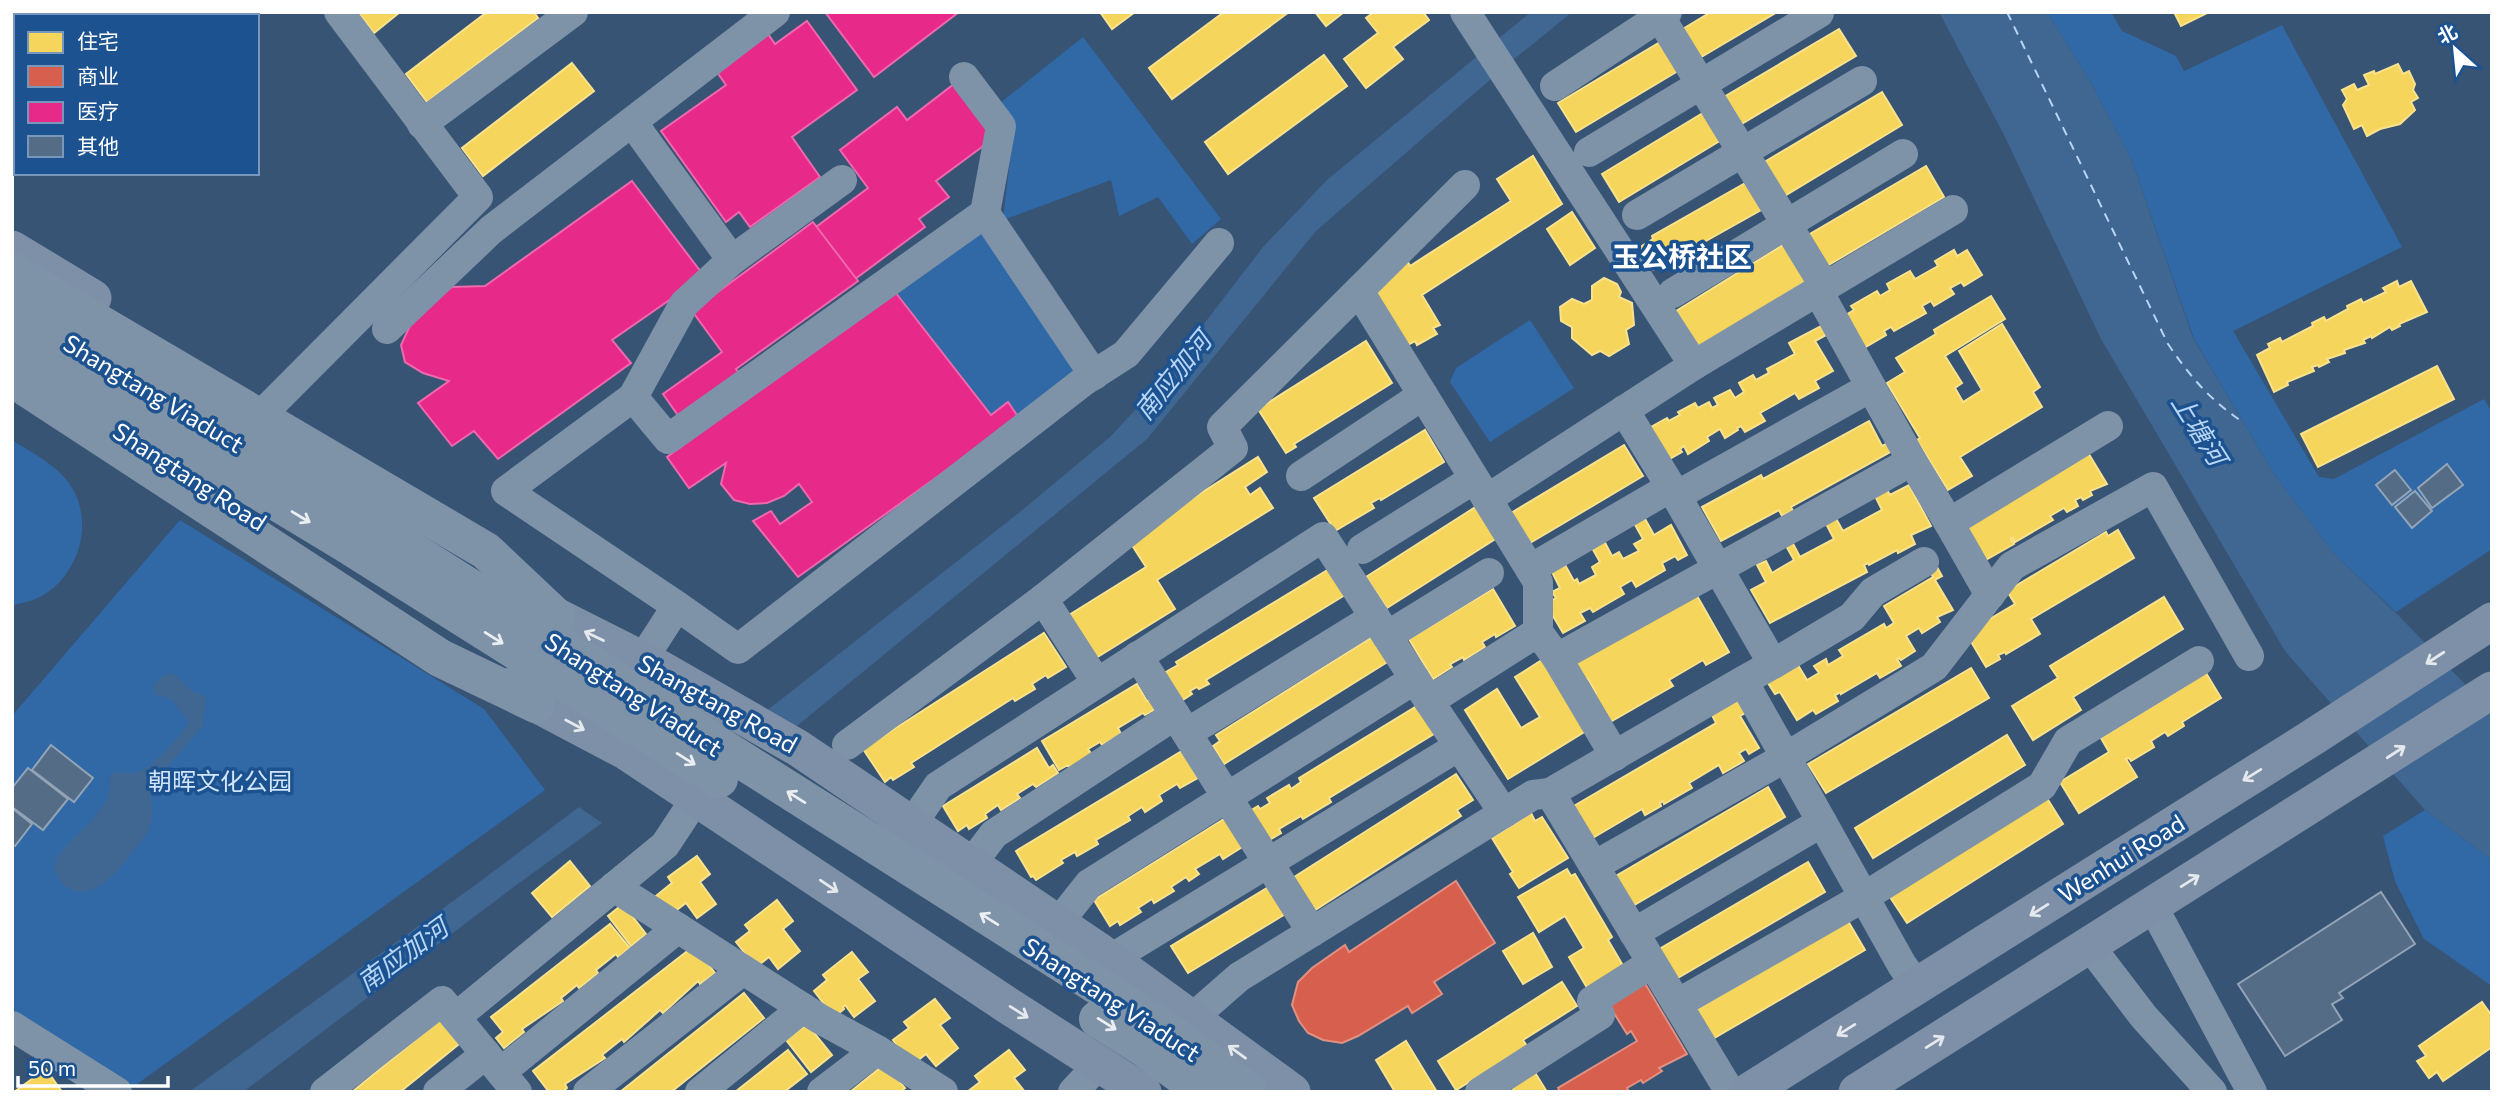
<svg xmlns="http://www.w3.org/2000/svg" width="2504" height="1104" viewBox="0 0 2504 1104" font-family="Commissioner,'Noto Sans SC',sans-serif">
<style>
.green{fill:#3069a6}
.water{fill:#406692}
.homes{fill:#f6d55c;stroke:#f9e28d;stroke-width:2}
.shops{fill:#d6604d;stroke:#e29082;stroke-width:2}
.health{fill:#e7298a;stroke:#ee69ad;stroke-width:2}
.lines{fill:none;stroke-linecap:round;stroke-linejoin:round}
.ferry{stroke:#b7d5f5;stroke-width:2;stroke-dasharray:9 7;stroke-linecap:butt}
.building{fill:#556c87;stroke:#93a4b7;stroke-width:2}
.minor{stroke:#7e93a8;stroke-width:30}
.major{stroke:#7e90a7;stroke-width:37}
.highway{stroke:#7f93a8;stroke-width:38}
.highway-bridge{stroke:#7f93a8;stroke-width:38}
.oneway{stroke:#eceff2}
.oneway2{stroke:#e5e9ed}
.labels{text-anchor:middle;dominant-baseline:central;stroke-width:7;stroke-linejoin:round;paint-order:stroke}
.street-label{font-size:24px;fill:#fff;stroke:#1c5290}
.park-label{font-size:24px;fill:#d1e5fa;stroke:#1c5290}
.water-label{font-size:26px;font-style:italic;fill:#b7d5f5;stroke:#1c5290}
.quarter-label{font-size:28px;font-weight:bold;fill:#fff;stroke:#1c5290}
</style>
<rect width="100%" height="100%" fill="#375475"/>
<g class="green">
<polygon points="2047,12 2111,12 2122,31 2176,56 2184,71 2282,25 2402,247 2233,331 2319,477 2334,479 2484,399 2492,413 2492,549 2396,612 2334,554 2274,474 2194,339 2132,161 2091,83"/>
<polygon points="1083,37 1221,219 1192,244 1158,197 1119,216 1111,180 1003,220 1014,125 999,104"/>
<polygon points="980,228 1079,370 1019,418 991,415 892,288"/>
<polygon points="1530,320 1574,388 1490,442 1450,382 1456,368"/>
<path d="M12 440C32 453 55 464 69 483 96 521 79 576 40 597 32 601 22 603 14 605Z"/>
<polygon points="180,520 484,709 545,790 133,1087 12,1009 12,716"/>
<polygon points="2425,810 2492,860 2492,986 2424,939 2395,881 2383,836"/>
</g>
<g class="water">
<polygon points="1531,12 1572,12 1507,65 1316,231 1147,439 792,730 765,712 1020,512 1110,437 1150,394 1263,247 1327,180"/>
<polygon points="1939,12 2047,12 2091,83 2132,161 2193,338 2274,474 2334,554 2396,613 2492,712 2492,860 2425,810 2285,651 2101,339 2004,135"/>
<path d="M174 673 192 691 206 697 203 726 150 787C151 798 154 813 150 825 148 833 141 841 136 847 123 866 91 908 64 885 59 880 54 874 55 866 57 849 81 833 92 820 97 813 107 802 109 793 111 785 107 780 112 772 119 773 127 774 135 773 151 770 180 737 189 722L171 699 154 694V684L164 675Z"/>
<polygon points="579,807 602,823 515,886 243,1092 189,1092 478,883"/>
</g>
<g class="homes">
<polygon points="358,12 400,12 374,33"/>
<polygon points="487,12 534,12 538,18 427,102 406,74"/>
<polygon points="1100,12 1135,12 1112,29"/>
<polygon points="1224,12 1289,12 1172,99 1149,68"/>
<polygon points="1315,12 1344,12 1326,26"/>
<polygon points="1374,12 1423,12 1429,20 1393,47 1403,59 1366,88 1344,59 1378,33 1366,18"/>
<polygon points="1711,12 1777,12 1698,59 1681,30"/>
<polygon points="2174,12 2209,12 2181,26"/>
<polygon points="1839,29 1856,56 1738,126 1722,98"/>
<polygon points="1665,39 1683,68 1576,132 1558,103"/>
<polygon points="1324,55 1347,86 1228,174 1205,142"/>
<polygon points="572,63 594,91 483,176 462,148"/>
<polygon points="2398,64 2403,74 2409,71 2415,84 2413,90 2418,98 2411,102 2415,110 2400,124 2380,129 2367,136 2362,125 2354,129 2343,105 2347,99 2342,90 2354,84 2357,90 2369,85 2364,75 2374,71 2375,74"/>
<polygon points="1882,92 1902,125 1781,198 1761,164"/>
<polygon points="1706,111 1723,139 1619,202 1602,174"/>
<polygon points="1533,156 1562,204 1422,295 1440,325 1433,328 1437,334 1417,345 1415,341 1404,347 1376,295 1391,273 1407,260 1410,266 1511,201 1497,179"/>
<polygon points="1926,166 1944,197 1827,266 1808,235"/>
<polygon points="1747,182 1763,209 1679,256 1681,259 1669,266 1667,262 1653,270 1640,247 1653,239 1652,236"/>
<polygon points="1572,212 1595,248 1570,265 1547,229"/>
<polygon points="1786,243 1808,280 1699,347 1676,311"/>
<polygon points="1954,250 1957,256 1967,250 1982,275 1964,286 1961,282 1950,288 1954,294 1934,306 1931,301 1922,306 1926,313 1894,331 1891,327 1884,331 1886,335 1862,349 1844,316 1854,310 1851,306 1877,291 1880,296 1890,290 1887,284 1910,271 1915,279 1938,266 1935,261"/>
<polygon points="1604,278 1617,284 1621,292 1619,297 1632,303 1634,325 1626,330 1629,344 1609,356 1600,351 1592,355 1572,338 1572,327 1561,321 1560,307 1572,299 1584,304 1592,300 1592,286"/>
<polygon points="2397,281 2399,287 2411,281 2427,312 2399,324 2400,326 2392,330 2390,327 2372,338 2371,336 2363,340 2365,343 2344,350 2345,353 2327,359 2329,362 2319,367 2318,365 2312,367 2314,371 2287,382 2288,385 2274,392 2257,355 2270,348 2268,344 2280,338 2282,342 2313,326 2312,323 2324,317 2326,321 2348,309 2347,306 2361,299 2363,303 2386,292 2383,288"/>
<polygon points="1991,296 2005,319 1945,356 1962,383 1955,388 1963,402 1982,390 1959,351 2002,324 2040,387 2033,392 2042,407 1960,457 1972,476 1948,490 1917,440 1920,438 1887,383 1905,372 1896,358 1936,334 1934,330"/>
<polygon points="1821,326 1826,335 1815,341 1833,371 1815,381 1819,388 1799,399 1795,393 1760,413 1765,421 1745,432 1741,426 1737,428 1738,430 1725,438 1720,429 1707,437 1709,441 1688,454 1684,446 1680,449 1682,452 1668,460 1649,428 1667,418 1669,421 1680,415 1678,412 1695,403 1698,408 1709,402 1712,408 1718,405 1714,398 1730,390 1735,398 1744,392 1739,383 1753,375 1756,380 1769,373 1767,369 1795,354 1789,343"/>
<polygon points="1366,341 1392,383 1294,444 1296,447 1286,453 1258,409"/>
<polygon points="2437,366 2454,399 2318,467 2301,434"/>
<polygon points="1869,421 1882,446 1888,443 1892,451 1791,507 1793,511 1782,516 1779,510 1721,541 1702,507 1761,475 1763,479"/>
<polygon points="1425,430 1444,462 1381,500 1380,498 1371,503 1374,508 1335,531 1314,498"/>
<polygon points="1624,445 1643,476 1530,543 1511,513"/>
<polygon points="2087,451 2107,484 2090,491 2092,495 2083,500 2081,497 2075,500 2078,506 2067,512 2064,508 2050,516 2053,520 2015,542 2013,538 2011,539 2014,544 1984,561 1962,523"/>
<polygon points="1258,457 1267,472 1245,487 1250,495 1260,488 1273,508 1157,580 1175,609 1096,658 1069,615 1146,567 1128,539"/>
<polygon points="1909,485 1931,526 1911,535 1915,544 1898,553 1897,550 1869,565 1868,563 1864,565 1867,572 1770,623 1751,590 1766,582 1757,565 1766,561 1772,573 1794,560 1785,544 1791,540 1800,557 1834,539 1824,520 1834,515 1843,531 1882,510 1873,492 1885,486 1890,495"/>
<polygon points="1477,506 1497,538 1387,608 1366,577"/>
<polygon points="1644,517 1654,535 1671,525 1687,555 1678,560 1675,556 1662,563 1665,570 1636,587 1632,580 1620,587 1624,594 1593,612 1590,608 1580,613 1585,621 1563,633 1546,604 1556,598 1552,592 1560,588 1551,570 1564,563 1574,581 1577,579 1579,584 1596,575 1592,567 1600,562 1591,546 1603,539 1612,556 1619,552 1623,559 1639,551 1634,544 1643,539 1634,523"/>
<polygon points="2118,530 2134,558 2031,619 2040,634 2006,654 2005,652 1998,655 2000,659 1986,667 1966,633 2015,604 2007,591 2106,532 2108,536"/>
<polygon points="1937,567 1942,576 1935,580 1953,610 1937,617 1940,622 1922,633 1919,628 1906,636 1915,651 1901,660 1899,658 1897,659 1901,666 1880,678 1877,673 1841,694 1841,692 1835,695 1838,701 1816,714 1813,710 1797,720 1780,692 1775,694 1768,683 1798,665 1807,680 1819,673 1814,666 1826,659 1828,665 1843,656 1839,650 1884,624 1886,628 1894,623 1884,606 1933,577 1930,571"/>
<polygon points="1329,569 1345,595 1206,680 1209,684 1199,689 1197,687 1190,691 1192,694 1181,701 1164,673 1178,665 1176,662"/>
<polygon points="1493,589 1515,626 1496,637 1495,634 1482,642 1485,647 1464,660 1463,657 1450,664 1452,667 1433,679 1409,639"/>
<polygon points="1696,594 1729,652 1706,665 1703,660 1669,680 1673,686 1612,721 1606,719 1592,695 1596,693 1588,679 1582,683 1572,665"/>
<polygon points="2164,597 2183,629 2073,697 2081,710 2033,740 2012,706 2058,678 2050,666"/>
<polygon points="1044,633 1066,667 1048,678 1046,675 1032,684 1035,689 1015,701 1013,698 911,763 914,767 893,780 891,777 885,782 863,749"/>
<polygon points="1374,636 1389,661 1224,764 1213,746 1220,741 1216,735"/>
<polygon points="1542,660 1586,731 1508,779 1465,710 1497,689 1521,728 1540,717 1515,677"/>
<polygon points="1971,668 1989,698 1826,793 1808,764"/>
<polygon points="2206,673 2221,698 2182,722 2184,726 2168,736 2165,732 2151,741 2154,747 2131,761 2129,758 2126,759 2137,777 2079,813 2060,782 2109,752 2101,738"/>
<polygon points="1137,684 1147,701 1151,699 1157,708 1145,715 1143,713 1118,728 1121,734 1102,745 1100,742 1088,749 1092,755 1070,769 1068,765 1059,770 1042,741"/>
<polygon points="1740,699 1747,712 1740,716 1759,748 1749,754 1746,749 1739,753 1744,761 1723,773 1719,765 1689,783 1692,788 1664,804 1663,801 1660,803 1661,806 1645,815 1642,809 1591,839 1572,807 1716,723 1712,715"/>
<polygon points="1417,706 1434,734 1329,798 1331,802 1303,819 1301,816 1279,829 1281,833 1266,842 1248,812 1258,806 1260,809 1270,803 1267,798 1289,785 1291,789 1301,782 1299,778"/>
<polygon points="2007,735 2025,765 1873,858 1855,828"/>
<polygon points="1037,748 1049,768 1053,765 1058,773 1036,787 1033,784 1017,794 1020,798 1001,810 998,805 985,814 987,818 969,829 967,825 958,831 943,806"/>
<polygon points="1182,751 1198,778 1180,788 1177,784 1159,795 1162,801 1145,812 1142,807 1128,816 1130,820 1096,840 1098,844 1077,856 1075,852 1061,860 1063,863 1036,880 1033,876 1031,877 1016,851"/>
<polygon points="1456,774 1473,800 1457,810 1461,816 1312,912 1291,879"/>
<polygon points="1768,787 1785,817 1631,907 1614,877"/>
<polygon points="2045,795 2063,824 1907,923 1888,894"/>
<polygon points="1531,813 1535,821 1542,817 1568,858 1519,888 1510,874 1513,872 1492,838"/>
<polygon points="1227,817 1247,844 1223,859 1220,854 1195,869 1199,874 1189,881 1186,877 1171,887 1174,891 1154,903 1152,899 1138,908 1141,912 1120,925 1118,921 1110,926 1094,900"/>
<polygon points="697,856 710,874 700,882 716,904 697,918 686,903 670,915 656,896 672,883 668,877"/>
<polygon points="570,861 590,886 552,917 532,893"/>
<polygon points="1808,862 1825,892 1671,982 1654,952"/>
<polygon points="1567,869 1571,876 1575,874 1612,937 1608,940 1625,969 1589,991 1569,957 1584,948 1565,916 1539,932 1518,897"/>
<polygon points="1270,886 1287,913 1188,973 1171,946"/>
<polygon points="777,900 793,921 783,929 800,951 778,969 769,957 756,967 736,942 750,931 745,925"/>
<polygon points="623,904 646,934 631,946 608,916"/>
<polygon points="1848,921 1865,950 1711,1040 1694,1011"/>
<polygon points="610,924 630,948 618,957 616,954 596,970 598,973 579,988 577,985 561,998 563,1001 522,1029 524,1032 504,1048 496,1038 503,1032 491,1017"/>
<polygon points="1533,933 1552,967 1523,984 1503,951"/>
<polygon points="694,946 715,973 700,984 698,981 663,1013 660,1010 624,1042 622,1039 602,1055 605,1058 565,1084 567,1088 562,1092 549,1092 533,1071"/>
<polygon points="852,952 868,972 858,979 875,1001 854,1017 845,1005 843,1007 844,1009 834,1017 814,991 827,980 823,975"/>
<polygon points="1562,982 1577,1006 1523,1040 1527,1046 1456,1090 1438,1061"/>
<polygon points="744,993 764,1018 671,1092 620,1092"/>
<polygon points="935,999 950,1018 940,1025 958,1048 936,1066 926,1054 912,1065 893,1040 909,1028 904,1022"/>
<polygon points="2482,1002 2492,1016 2492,1047 2443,1081 2437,1072 2429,1078 2417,1061 2426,1056 2419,1046"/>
<polygon points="440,1020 459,1044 400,1092 352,1092"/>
<polygon points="807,1024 832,1055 811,1072 786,1040"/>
<polygon points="1406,1041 1437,1092 1395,1092 1376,1060"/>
<polygon points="788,1050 807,1074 784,1092 735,1092"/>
<polygon points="1009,1050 1025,1070 1014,1078 1025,1092 967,1092 980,1082 975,1076"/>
<polygon points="885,1064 905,1088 900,1092 850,1092"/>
<polygon points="46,1069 62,1092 14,1092"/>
<polygon points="1534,1071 1547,1092 1515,1092 1511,1086"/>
</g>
<g class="shops">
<polygon points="1456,881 1495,943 1434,982 1442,994 1412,1013 1408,1006 1358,1036 1342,1043 1323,1040 1308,1033 1299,1021 1292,1005 1298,982 1312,968 1345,945 1349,952"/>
<polygon points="1643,980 1687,1054 1659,1068 1662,1071 1643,1083 1641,1080 1627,1088 1629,1092 1560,1092 1558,1088 1637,1041 1631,1031 1627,1034 1607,1002"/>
</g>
<g class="health">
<polygon points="825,12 959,12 874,77"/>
<polygon points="807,21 857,90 792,137 820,177 750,227 739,212 726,222 661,131 726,85 714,68 766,31 775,44"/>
<polygon points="954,84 994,138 936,181 949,197 919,219 925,227 855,279 816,227 868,188 840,150 897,107 907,120"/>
<polygon points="632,181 704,276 612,340 631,363 498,459 474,431 452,446 418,403 449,381 423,373 405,362 401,345 415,315 452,287 485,286"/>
<polygon points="813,222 858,281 736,369 743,378 682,421 663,394 722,352 692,311"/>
<polygon points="892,288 991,415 1008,402 1019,418 798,577 753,521 771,511 780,524 812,502 799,484 784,496 767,503 750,504 734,500 721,484 726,463 689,488 667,457"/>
</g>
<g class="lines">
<path class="ferry" d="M2007 12 2168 344C2192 379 2209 399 2244 423"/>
</g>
<g class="building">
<polygon points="2447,464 2463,485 2432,508 2418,488"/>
<polygon points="2395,470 2411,490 2392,505 2376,485"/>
<polygon points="2415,491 2432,511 2412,528 2395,507"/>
<polygon points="51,745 93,778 74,802 32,770"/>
<polygon points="28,768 68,799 43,830 12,807 12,788"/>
<polygon points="12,808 32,824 15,846 12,845"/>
<polygon points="2381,892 2415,944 2339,993 2343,998 2332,1004 2342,1020 2285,1056 2238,984"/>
</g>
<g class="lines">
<g class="minor">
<polyline points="1465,12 1694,365"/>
<polyline points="1660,17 1825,287"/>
<polyline points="964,77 1001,126 985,213 1094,375"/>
<polyline points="1555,86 1667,12"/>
<polyline points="632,122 732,260 842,180"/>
<polyline points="422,124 573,12"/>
<polyline points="1589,152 1819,13"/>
<polyline points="1637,215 1862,81"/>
<polyline points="732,260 684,304 633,397 668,439 985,213"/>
<polyline points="1359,291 1538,582 1538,632"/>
<polyline points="1818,291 1912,461"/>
<polyline points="1673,293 1903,154"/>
<polyline points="387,329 491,230 775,12"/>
<polyline points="633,397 506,491 677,606 738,649 1084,381 1126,354 1219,243"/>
<polyline points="269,407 478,197 339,12"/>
<polyline points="1624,410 1671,487 1773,664 1743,681 1902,965 1917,986"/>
<polyline points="1301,476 1423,395"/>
<polyline points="1676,496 1871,387"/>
<polyline points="1487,499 1694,365 1953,210"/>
<polyline points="1949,523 1990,595"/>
<polyline points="1362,549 1474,479"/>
<polyline points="1530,569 1671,487"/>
<polyline points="1043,599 1097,683"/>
<polyline points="1387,636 1489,573"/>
<polyline points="1138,656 1312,932"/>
<polyline points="1557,658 1615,756"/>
<polyline points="642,660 677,606"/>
<polyline points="1773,664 1852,617 1873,592 1924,562"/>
<polyline points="1187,733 1375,617"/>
<polyline points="847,745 1043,599 1233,448 1222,427 1465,185"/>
<polyline points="1459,746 1504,813"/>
<polyline points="912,824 938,786 1323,537 1429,701"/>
<polyline points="971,864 994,834 1175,715"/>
<polyline points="1594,866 1786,757 1934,667 2012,566 2153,487 2249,656"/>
<polyline points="614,887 820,1019 877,1050 943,1092"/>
<polyline points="2152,905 2252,1092"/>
<polyline points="1058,923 1089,884 1415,679"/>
<polyline points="1634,933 1822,822"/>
<polyline points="2089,945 2144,1017 2212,1092"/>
<polyline points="1109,960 1459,746 1429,701 1538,632 1557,658 1912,461 1949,523 2108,426"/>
<polyline points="1677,1004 1864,897 2042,786 2068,741 2199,661"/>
<polyline points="456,1017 665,845 696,798"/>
<polyline points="1191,1019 1239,977 1533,795 1550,793"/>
<polyline points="12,1026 117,1092"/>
<polyline points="501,1072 678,928"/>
<polyline points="325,1092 442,1001 517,1092"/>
<polyline points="438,1092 486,1054"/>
<polyline points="588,1092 743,970"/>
<polyline points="700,1092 803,1008"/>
<polyline points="822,1092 877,1050"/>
<polyline points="1073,1092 1100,1063"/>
<polyline points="1480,1092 1600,1015 1592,1001 1652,963"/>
<polyline points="1730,1092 1550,793 1743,681"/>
</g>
<g class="major">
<polyline points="12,249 93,298"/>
<polyline points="528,602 659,668 798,748 1096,949 1292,1092"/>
<polyline points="511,686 536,704 627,752 1007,1005 1143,1092"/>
<polyline points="1748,1092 2310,739 2492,621"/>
<polyline points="1857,1092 2492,690"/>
</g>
<g class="highway">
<polyline points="12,272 486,551 556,617"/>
<polyline points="12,378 440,658 536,704"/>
</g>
<g class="highway-bridge">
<polyline points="12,306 368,523 1161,1026 1249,1092"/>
<polyline points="12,342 345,543 719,779"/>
<polyline points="1098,1019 1144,1048 1204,1092"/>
</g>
</g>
<defs><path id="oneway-shaft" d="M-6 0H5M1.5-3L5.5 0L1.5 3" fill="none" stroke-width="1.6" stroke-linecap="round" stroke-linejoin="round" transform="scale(1.75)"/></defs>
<g class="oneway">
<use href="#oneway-shaft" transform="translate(301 517) rotate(31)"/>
<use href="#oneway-shaft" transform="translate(494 638) rotate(32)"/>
<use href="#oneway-shaft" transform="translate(686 759) rotate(32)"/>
<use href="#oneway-shaft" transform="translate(796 797) rotate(-148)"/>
<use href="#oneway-shaft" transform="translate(989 919) rotate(-148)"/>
<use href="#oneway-shaft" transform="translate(1107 1024) rotate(32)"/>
</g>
<g class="oneway2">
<use href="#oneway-shaft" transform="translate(594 636) rotate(-154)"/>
<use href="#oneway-shaft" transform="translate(2435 658) rotate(147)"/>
<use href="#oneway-shaft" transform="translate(575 725) rotate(28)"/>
<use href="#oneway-shaft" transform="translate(2396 752) rotate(-33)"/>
<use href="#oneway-shaft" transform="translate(2252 775) rotate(148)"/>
<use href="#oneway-shaft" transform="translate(2190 881) rotate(-32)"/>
<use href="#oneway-shaft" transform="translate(829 886) rotate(34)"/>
<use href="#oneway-shaft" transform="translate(2039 910) rotate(148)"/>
<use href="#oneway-shaft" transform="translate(1019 1012) rotate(32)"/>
<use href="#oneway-shaft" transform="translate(1846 1030) rotate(148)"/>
<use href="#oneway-shaft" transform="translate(1935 1042) rotate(-32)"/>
<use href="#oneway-shaft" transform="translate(1237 1052) rotate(-144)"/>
</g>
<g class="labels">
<g class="street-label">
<text transform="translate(154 393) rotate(31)">Shangtang Viaduct</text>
<text transform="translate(190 476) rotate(33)">Shangtang Road</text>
<text transform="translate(634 694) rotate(33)">Shangtang Viaduct</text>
<text transform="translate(718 703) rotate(29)">Shangtang Road</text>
<text transform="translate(2121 858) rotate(-32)">Wenhui Road</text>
<text transform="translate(1112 999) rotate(33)">Shangtang Viaduct</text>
</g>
<g class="park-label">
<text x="220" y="780">朝晖文化公园</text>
</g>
<g class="water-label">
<text transform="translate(1172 375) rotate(-51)">南应加河</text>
<text transform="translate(2200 429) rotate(58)">上塘河</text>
<text transform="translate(402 954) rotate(-36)">南应加河</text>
</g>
<g class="quarter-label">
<text x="1682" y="256">玉公桥社区</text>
</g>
</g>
<rect width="2504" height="1104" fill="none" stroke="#ffffff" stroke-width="28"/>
<rect x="14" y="14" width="245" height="161" fill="#1c5290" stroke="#7797bc" stroke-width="2"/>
<rect x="28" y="32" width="35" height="21" fill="#f6d55c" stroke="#7797bc" stroke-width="2"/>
<text x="77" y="49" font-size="21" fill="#ffffff">住宅</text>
<rect x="28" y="66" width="35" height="21" fill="#d6604d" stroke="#7797bc" stroke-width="2"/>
<text x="77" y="84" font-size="21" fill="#ffffff">商业</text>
<rect x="28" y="102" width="35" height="21" fill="#e7298a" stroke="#7797bc" stroke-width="2"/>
<text x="77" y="119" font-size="21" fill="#ffffff">医疗</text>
<rect x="28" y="136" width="35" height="21" fill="#556c87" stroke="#7797bc" stroke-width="2"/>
<text x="77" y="154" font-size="21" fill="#ffffff">其他</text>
<g transform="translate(2455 49) rotate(333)" stroke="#1c5290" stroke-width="5" paint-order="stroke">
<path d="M0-5L12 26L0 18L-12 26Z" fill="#ffffff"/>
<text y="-10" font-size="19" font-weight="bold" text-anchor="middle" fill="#ffffff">北</text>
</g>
<path d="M18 1076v10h150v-10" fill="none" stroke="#ffffff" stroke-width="3.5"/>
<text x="28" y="1076" font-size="21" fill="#ffffff" stroke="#1c5290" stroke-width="5" paint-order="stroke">50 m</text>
</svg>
